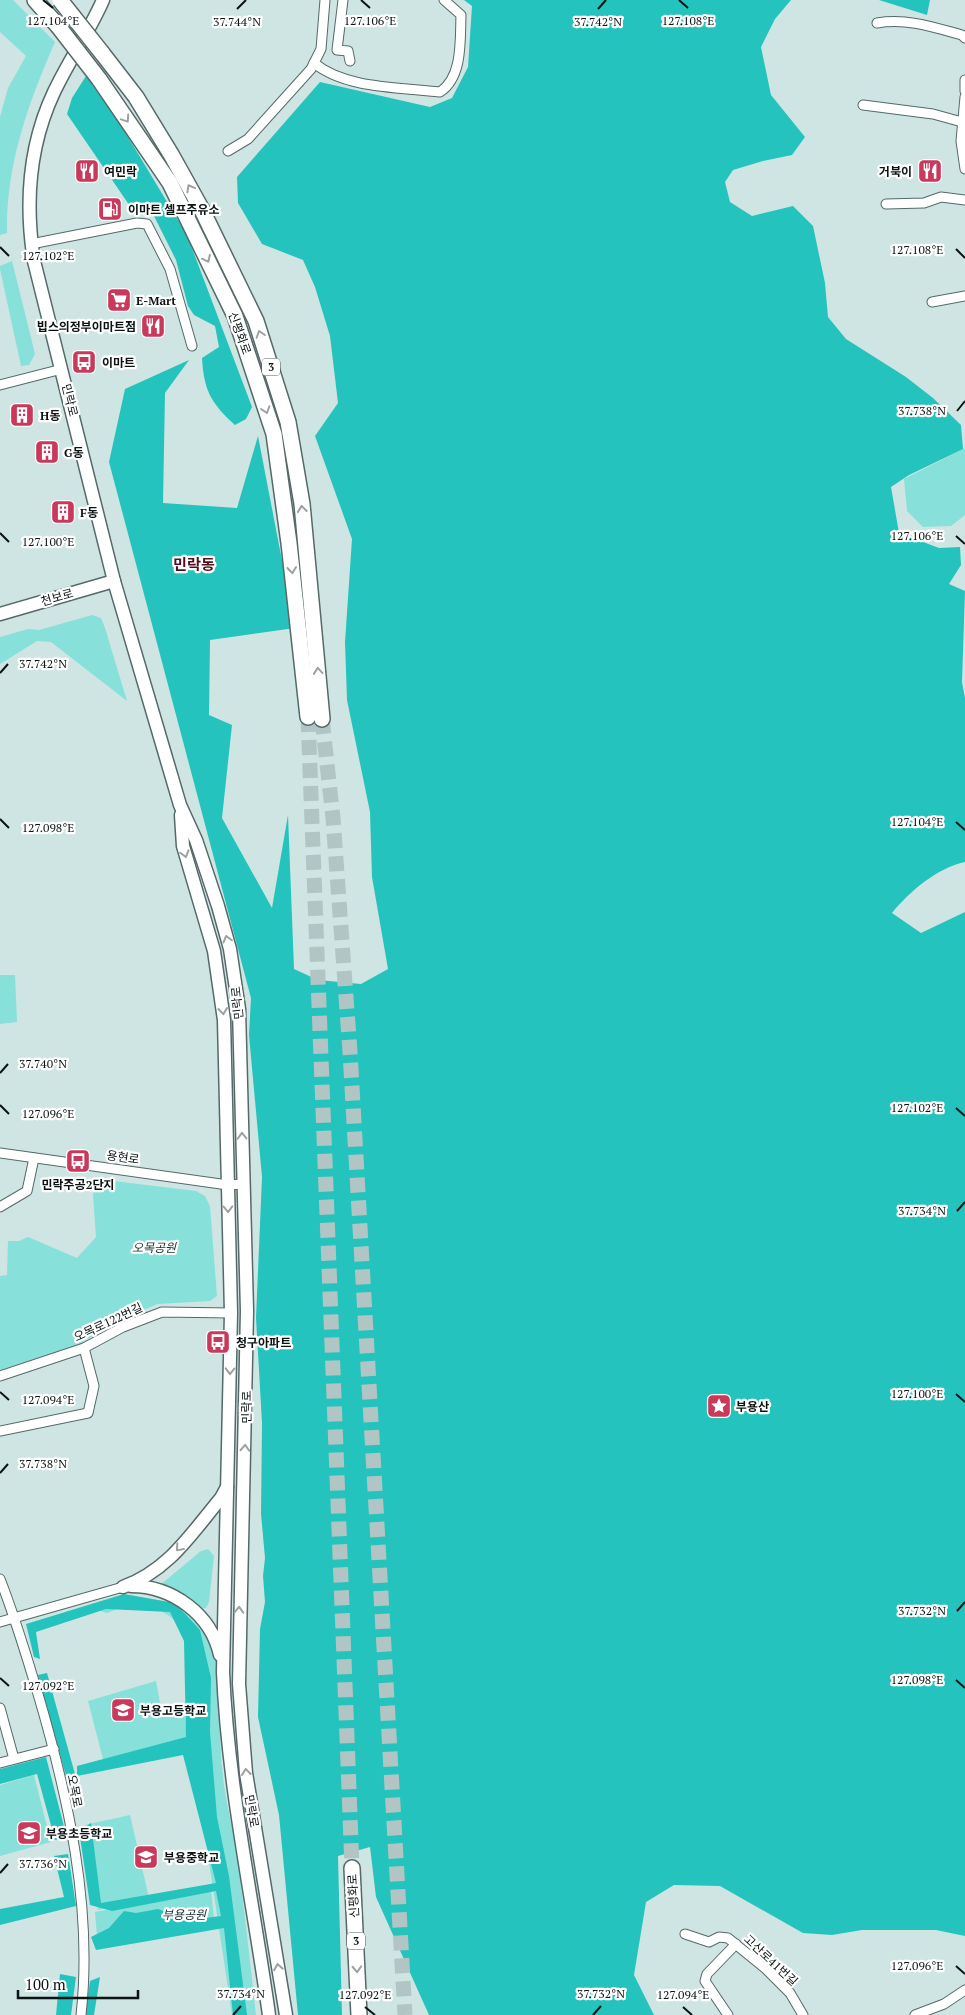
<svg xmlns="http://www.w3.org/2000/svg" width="965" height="2015" viewBox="0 0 965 2015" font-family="'PT Serif','Noto Sans KR',serif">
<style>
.green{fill:#88e0db}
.forest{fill:#25c3bd}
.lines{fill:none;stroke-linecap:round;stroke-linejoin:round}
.highway-tunnel{stroke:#b1c6c4;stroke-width:15;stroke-dasharray:15 8;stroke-linecap:butt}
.street-casing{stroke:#556968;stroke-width:11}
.secondary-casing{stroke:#556968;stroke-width:15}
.highway-casing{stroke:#556968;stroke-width:18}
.street{stroke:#fff;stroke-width:9}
.secondary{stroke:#fff;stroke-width:12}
.highway{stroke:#fff;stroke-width:15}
.highway-bridge-casing{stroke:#556968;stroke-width:18;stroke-linecap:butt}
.highway-bridge{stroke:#fff;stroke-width:15}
.oneway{stroke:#9da1a1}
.ticks{fill:none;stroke:#0b1313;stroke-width:2}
.labels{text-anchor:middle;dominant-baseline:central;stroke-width:4.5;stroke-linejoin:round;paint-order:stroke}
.shield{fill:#fff;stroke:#545a5a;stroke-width:1}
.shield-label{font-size:11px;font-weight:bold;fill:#0b1313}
.poi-label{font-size:12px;font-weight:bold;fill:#0b1313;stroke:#fff;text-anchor:start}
.street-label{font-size:12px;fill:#0b1313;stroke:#fff}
.park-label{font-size:12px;font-style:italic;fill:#162e2d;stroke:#fff}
.quarter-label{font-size:15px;font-weight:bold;fill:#520d1f;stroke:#fff}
.ticks-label{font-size:12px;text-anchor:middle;fill:#0b1313;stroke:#fff;stroke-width:4.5;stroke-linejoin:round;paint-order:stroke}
</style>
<rect width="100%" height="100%" fill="#cee5e3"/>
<g class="green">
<path d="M0 0H13L55 42C28 104 6 164 7 233L0 235V117L8 88 26 56 0 32Z"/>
<polygon points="12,261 35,354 29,365 21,366 0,269 0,266"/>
<polygon points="965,448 965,515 951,526 923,527 907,511 904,479"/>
<polygon points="92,615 101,618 105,628 127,701 51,642 37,641 0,664 0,637 28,629 39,630"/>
<polygon points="0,975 15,975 17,1022 0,1024"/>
<polygon points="105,1180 196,1191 205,1196 210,1206 217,1296 210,1301 158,1304 123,1318 69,1350 0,1377 0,1276 7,1275 8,1241 19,1241 28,1237 77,1258 96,1237 93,1195 98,1182"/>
<polygon points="208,1549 214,1556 209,1602 206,1608 201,1609 159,1586 201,1551"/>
<path d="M125 1597C160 1599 195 1608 212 1642 222 1661 219 1740 222 1766 224 1795 232 1824 237 1853 244 1907 250 1961 256 2015H232L193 1755 191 1639 171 1617 156 1608 133 1603 107 1613 86 1607Z"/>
<polygon points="156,1681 161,1708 183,1704 189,1748 105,1767 88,1701"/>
<polygon points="34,1775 51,1842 0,1856 0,1785"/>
<polygon points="130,1815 149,1898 98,1910 80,1826"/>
<polygon points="211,1890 215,1928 98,1948 95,1912"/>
</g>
<g class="forest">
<path d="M464 0H791L775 19 761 47 771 95 805 137 792 155 763 161 733 170 725 182 730 202 752 216 793 206 813 226 825 283 828 317 846 339 906 377 933 398 961 425 963 449 909 475 891 487 899 533 939 548 960 547 961 565 949 584 965 591 962 682 965 698V862C937 868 910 891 892 913L921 933 965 912V1936L936 1930H862L832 1935 803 1933 720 1886 674 1885 646 1902 634 1975 654 2015H429L376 1897 370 1847 338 1856 342 2015H298L279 1815 258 1717 260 1629 265 1602 263 1576 265 1558 261 1514 262 1423 256 1318 262 1177 249 1035 251 998 109 462 125 389 189 360 165 393 163 503 237 508 258 436 295 628 210 640 209 715 232 725 222 818 272 908 288 815 294 969 318 980 361 984 388 969 372 877 370 812 347 700 345 642 352 539 315 436 338 403 330 336 315 287 303 260 262 244 238 203 237 177 320 82 430 107 452 98 468 67 472 6Z"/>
<polygon points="879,0 930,0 927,15"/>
<path d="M86 76 119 122 187 235 252 407 246 419 235 425C211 403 204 391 202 358L219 347 215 326 194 315 188 306 176 260 151 210 134 212 67 114 72 98Z"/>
<polygon points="124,1594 175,1603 200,1630 211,1678 210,1732 217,1817 229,1876 247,2015 233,2015 224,1928 96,1950 91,1937 109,1928 124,1911 136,1913 158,1909 181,1918 197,1919 221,1916 216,1891 112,1911 90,1905 79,1830 91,1823 101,1903 216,1883 183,1755 77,1776 77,1766 186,1737 184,1641 170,1612 106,1609 36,1632 40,1659 34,1657 26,1624"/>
<polygon points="47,1673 75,1774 66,1776 38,1675"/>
<polygon points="46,1757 67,1838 55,1840 37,1774 0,1784 0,1769"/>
<polygon points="68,1854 76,1906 0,1925 0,1909 64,1897 54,1856"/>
<polygon points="60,1974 76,1977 71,2015 56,2015"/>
<polygon points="100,1977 94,2015 85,2015 90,1981"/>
</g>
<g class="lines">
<g class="highway-tunnel">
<polyline points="308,717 352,1868"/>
<polyline points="322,719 333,818 350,1052 405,2015"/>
</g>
<defs>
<g id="street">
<polyline points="343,0 337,50 348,51 350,61"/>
<path d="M877 23C907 18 933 27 962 35L965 38"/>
<path d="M314 63C346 89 399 87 440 92 463 77 460 40 461 15L444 0"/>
<polyline points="965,80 965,91"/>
<polyline points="965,97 961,141 965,169"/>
<polyline points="863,105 933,114 962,122"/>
<polyline points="228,151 248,139 311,69 321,49 325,0"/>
<polyline points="886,204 924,203 941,197 965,200"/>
<polyline points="31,244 137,223 147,224 170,269 192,346"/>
<polyline points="932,302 965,296"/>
<polyline points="0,385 62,369"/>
<polyline points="0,1153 228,1185 243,1184"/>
<polyline points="0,1207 27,1191 34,1158"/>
<polyline points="0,1376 84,1348 123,1327 162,1312 231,1313"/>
<polyline points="0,1431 88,1413 94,1386 84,1348"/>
<path d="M0 1579C15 1617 26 1655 38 1694 68 1796 93 1908 81 2015"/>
<polyline points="0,1622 123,1587"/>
<polyline points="0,1708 14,1759"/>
<polyline points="0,1763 54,1749"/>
<polyline points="685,1934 709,1942 719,1937 728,1938 766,1969 790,1993 803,2015"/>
<polyline points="728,2015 705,1981 707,1974 736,1944"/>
<polyline points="915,2015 944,2004 965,1990"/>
</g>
<g id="secondary">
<path d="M103 0C89 32 69 60 54 92 29 145 25 204 34 261L114 581 180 805 196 840 218 906 230 949 239 1009 247 1311 239 1684 246 1773 286 2015"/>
<polyline points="0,614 114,581"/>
<path d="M181 815 183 846 214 951 224 1020 231 1313 223 1672C228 1788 253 1900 269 2015"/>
<path d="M131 1586C172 1586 211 1614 220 1655"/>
<path d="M123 1587C169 1570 191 1534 221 1498L227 1487"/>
</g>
<g id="highway">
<polyline points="35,0 58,26"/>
<polyline points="102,53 136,97 172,156 202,210 256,321 288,422 302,504 322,719"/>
<polyline points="99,79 170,183 235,316 274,434 289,543 308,717"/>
<polyline points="352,1868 359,2015"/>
</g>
</defs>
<use href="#street" class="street-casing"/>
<use href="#secondary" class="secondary-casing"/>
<use href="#highway" class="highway-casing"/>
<use href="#street" class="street"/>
<use href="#secondary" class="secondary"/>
<use href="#highway" class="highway"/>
<defs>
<g id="highway-bridge">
<polyline points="60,0 102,53"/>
<polyline points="58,26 99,79"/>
</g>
</defs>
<use href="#highway-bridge" class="highway-bridge-casing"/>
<use href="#highway-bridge" class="highway-bridge"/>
</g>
<defs><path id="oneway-chevron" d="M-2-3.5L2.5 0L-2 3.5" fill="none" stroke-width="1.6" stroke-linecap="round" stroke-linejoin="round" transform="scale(1.25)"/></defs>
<g class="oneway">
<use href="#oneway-chevron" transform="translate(126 119) rotate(56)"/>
<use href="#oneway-chevron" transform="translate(190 188) rotate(-119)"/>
<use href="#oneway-chevron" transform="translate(207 259) rotate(64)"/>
<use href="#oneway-chevron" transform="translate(260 334) rotate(-108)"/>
<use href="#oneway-chevron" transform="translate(266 410) rotate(72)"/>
<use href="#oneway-chevron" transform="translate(302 509) rotate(-96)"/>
<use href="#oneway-chevron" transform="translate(292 570) rotate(84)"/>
<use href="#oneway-chevron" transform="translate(318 671) rotate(-95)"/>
<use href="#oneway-chevron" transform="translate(185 854) rotate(74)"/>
<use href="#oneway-chevron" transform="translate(227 939) rotate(-105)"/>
<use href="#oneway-chevron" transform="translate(223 1011) rotate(84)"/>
<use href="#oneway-chevron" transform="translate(242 1136) rotate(-91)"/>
<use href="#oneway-chevron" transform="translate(228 1209) rotate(89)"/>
<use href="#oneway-chevron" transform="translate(230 1371) rotate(91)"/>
<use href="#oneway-chevron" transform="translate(245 1448) rotate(-87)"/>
<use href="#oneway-chevron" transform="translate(179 1548) rotate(131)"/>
<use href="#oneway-chevron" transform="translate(239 1610) rotate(-88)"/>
<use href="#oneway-chevron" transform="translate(246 1772) rotate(-97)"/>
<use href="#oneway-chevron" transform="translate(278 1967) rotate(-100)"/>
<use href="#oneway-chevron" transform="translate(357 1969) rotate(87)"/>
</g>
<path class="ticks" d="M43 0 53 8M361 0 370 8M679 0 688 8M237 9 246 0M598 9 606 0M0 247 9 256M956 249 965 258M957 411 965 401M0 533 9 542M956 536 965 544M0 673 8 664M0 819 9 828M956 822 965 830M0 1073 8 1064M0 1105 9 1114M956 1108 965 1116M957 1211 965 1202M0 1392 9 1400M956 1394 965 1402M0 1473 8 1464M957 1611 965 1602M0 1678 9 1686M956 1680 965 1688M0 1873 8 1864M956 1966 965 1974M365 2007 375 2015M683 2007 692 2015M233 2015 241 2006M593 2015 601 2006"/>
<defs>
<symbol id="restaurant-square" viewBox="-11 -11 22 22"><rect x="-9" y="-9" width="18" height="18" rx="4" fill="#c9395b" stroke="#fff"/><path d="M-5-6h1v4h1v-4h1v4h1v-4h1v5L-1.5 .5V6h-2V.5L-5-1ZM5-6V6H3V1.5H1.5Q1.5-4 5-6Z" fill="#fff"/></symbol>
<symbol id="fuel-square" viewBox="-11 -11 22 22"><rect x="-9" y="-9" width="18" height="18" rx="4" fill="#c9395b" stroke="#fff"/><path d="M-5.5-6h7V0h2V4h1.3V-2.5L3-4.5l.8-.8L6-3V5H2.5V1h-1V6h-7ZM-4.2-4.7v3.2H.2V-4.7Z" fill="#fff"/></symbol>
<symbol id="supermarket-square" viewBox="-11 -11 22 22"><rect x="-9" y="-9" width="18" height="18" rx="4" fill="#c9395b" stroke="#fff"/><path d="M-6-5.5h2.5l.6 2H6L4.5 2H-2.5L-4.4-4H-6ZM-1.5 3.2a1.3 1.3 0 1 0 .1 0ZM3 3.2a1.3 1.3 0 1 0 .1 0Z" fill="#fff"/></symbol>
<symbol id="bus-square" viewBox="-11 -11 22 22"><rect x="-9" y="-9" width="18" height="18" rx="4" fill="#c9395b" stroke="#fff"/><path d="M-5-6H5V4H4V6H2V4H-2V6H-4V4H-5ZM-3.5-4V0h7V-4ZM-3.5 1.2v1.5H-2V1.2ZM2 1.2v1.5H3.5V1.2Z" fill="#fff"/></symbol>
<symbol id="building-square" viewBox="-11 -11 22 22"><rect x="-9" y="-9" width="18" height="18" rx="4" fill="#c9395b" stroke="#fff"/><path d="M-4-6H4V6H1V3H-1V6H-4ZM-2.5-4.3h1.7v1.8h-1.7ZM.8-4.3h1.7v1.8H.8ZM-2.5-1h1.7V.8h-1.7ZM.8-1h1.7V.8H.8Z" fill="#fff"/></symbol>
<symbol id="sight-square" viewBox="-11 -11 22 22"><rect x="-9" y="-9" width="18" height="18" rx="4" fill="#c9395b" stroke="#fff"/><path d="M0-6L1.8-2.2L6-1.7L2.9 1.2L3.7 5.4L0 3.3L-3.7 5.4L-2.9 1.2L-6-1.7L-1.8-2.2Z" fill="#fff"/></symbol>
<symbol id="school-square" viewBox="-11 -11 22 22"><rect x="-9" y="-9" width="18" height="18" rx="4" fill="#c9395b" stroke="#fff"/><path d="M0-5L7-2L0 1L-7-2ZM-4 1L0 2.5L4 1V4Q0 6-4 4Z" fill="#fff"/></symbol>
</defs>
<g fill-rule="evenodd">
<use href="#restaurant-square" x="73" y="157" width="28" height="28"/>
<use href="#restaurant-square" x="916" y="157" width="28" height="28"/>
<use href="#fuel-square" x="96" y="195" width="28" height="28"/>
<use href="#supermarket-square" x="105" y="286" width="28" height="28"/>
<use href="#restaurant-square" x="139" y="312" width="28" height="28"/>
<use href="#bus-square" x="70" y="348" width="28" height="28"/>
<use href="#building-square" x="8" y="401" width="28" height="28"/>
<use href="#building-square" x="33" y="438" width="28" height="28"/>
<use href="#building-square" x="49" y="498" width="28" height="28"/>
<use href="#bus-square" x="64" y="1147" width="28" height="28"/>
<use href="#bus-square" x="204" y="1328" width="28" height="28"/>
<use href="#sight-square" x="705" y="1392" width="28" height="28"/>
<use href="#school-square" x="109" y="1696" width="28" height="28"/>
<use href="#school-square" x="15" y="1819" width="28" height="28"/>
<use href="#school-square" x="132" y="1843" width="28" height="28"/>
</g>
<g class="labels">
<g class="shield">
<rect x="262" y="358.5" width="18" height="17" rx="4"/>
<rect x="347" y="1932.5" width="18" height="17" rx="4"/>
</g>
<g class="shield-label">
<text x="271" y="367">3</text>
<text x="356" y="1941">3</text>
</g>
<g class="poi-label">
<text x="104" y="171">여민락</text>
<text x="912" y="171" text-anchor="end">거북이</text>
<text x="128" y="209">이마트 셀프주유소</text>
<text x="136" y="300">E-Mart</text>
<text x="136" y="326" text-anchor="end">빕스의정부이마트점</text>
<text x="102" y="362">이마트</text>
<text x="40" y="415">H동</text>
<text x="64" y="452">G동</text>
<text x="80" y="512">F동</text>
<text x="78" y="1184" text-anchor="middle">민락주공2단지</text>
<text x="236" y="1342">청구아파트</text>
<text x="736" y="1406">부용산</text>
<text x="140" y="1710">부용고등학교</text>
<text x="46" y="1833">부용초등학교</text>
<text x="164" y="1857">부용중학교</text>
</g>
<g class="street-label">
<text transform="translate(240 333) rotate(70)">신평화로</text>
<text transform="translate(70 400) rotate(76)">민락로</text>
<text transform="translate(57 597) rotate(-16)">천보로</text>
<text transform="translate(237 1003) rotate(-96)">민락로</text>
<text transform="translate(123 1157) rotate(8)">용현로</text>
<text transform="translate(108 1322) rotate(-25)">오목로122번길</text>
<text transform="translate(246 1407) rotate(-90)">민락로</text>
<text transform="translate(75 1791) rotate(79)">오목로</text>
<text transform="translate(252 1811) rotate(80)">민락로</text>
<text transform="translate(353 1896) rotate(-93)">신평화로</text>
<text transform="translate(771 1960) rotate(43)">고산로41번길</text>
</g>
<g class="park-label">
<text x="154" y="1247">오목공원</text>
<text x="184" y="1914">부용공원</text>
</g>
<g class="quarter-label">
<text x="194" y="564">민락동</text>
</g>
</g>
<g class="ticks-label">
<text x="53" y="25">127.104°E</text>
<text x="370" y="25">127.106°E</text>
<text x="688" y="25">127.108°E</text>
<text x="237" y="26">37.744°N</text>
<text x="598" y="26">37.742°N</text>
<text x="917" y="254">127.108°E</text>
<text x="48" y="260">127.102°E</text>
<text x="922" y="415">37.738°N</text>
<text x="917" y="540">127.106°E</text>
<text x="48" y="546">127.100°E</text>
<text x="43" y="668">37.742°N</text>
<text x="917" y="826">127.104°E</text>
<text x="48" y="832">127.098°E</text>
<text x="43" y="1068">37.740°N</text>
<text x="917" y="1112">127.102°E</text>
<text x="48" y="1118">127.096°E</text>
<text x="922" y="1215">37.734°N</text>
<text x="917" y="1398">127.100°E</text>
<text x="48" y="1404">127.094°E</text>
<text x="43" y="1468">37.738°N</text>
<text x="922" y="1615">37.732°N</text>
<text x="917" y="1684">127.098°E</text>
<text x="48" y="1690">127.092°E</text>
<text x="43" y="1868">37.736°N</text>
<text x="917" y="1970">127.096°E</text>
<text x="241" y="1998">37.734°N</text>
<text x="601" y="1998">37.732°N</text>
<text x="365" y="1999">127.092°E</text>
<text x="683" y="1999">127.094°E</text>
</g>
<path d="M18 1990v8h120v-8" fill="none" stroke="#0b1313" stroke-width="2.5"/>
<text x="25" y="1990" font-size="15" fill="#0b1313" stroke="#ffffff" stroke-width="4" paint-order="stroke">100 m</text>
</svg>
